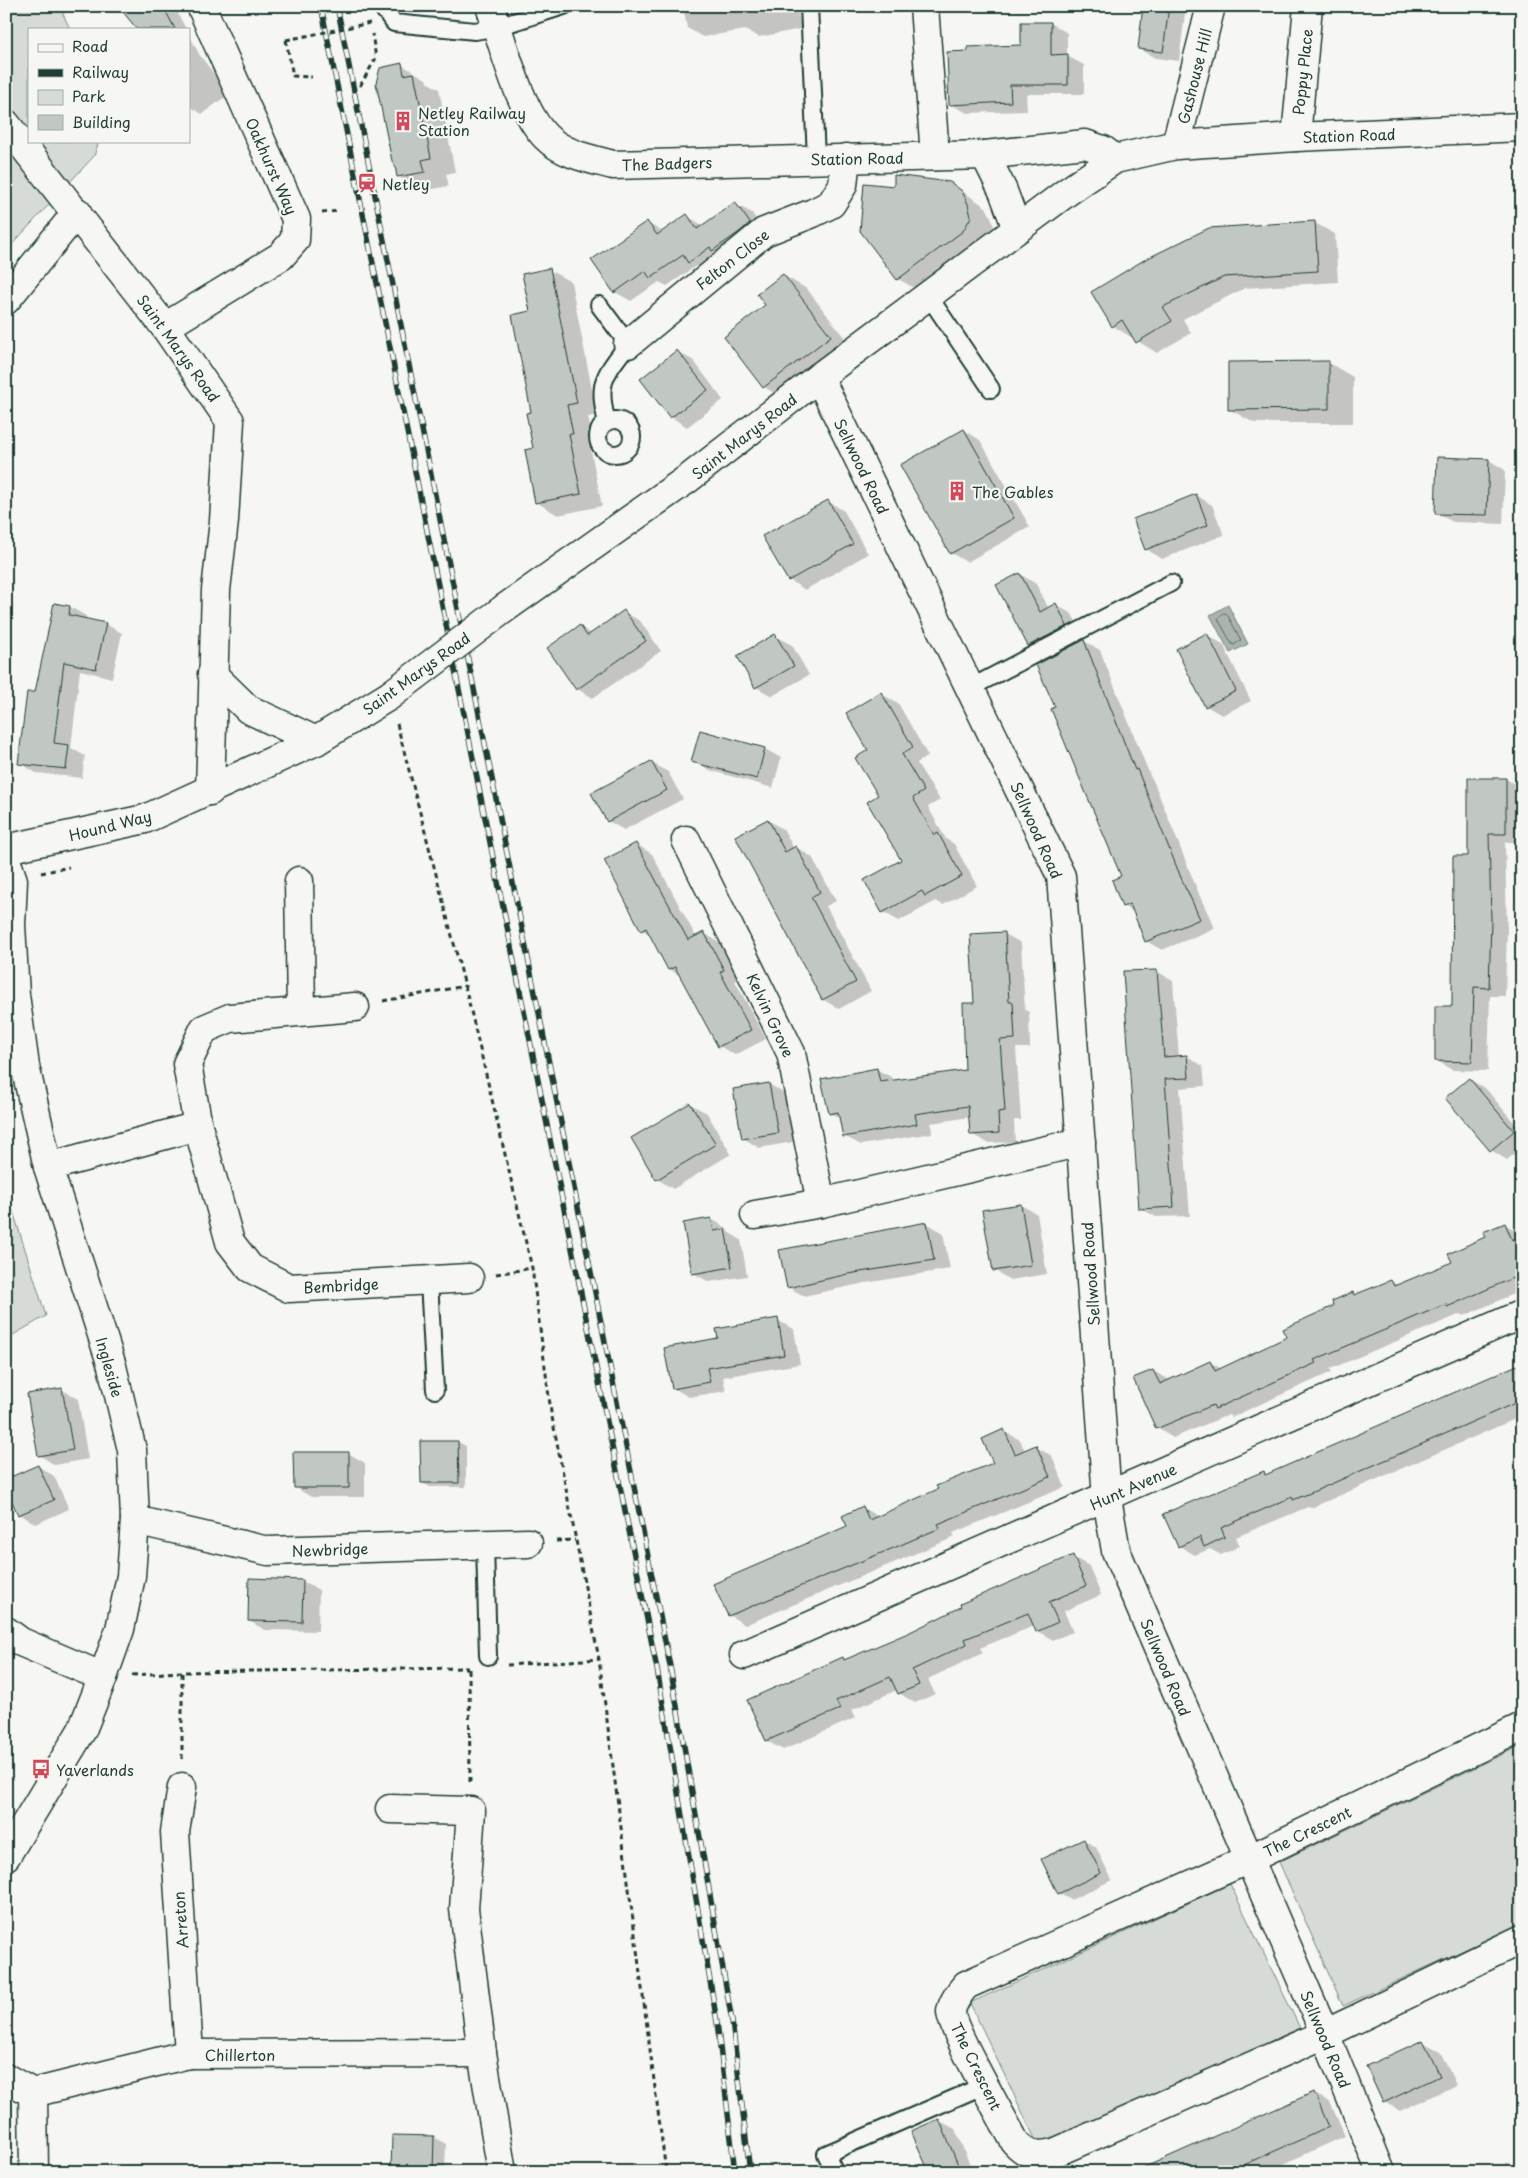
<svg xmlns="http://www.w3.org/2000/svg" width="1528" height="2178" viewBox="0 0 1528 2178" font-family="'Playpen Sans',sans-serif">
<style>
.green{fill:#d6dbd6;stroke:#7a8c85}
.water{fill:#aab3ae;stroke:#72847d}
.shadow{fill:#0003}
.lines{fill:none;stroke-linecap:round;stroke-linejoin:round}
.shore{stroke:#576c65;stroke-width:1}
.building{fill:#c1c8c3;stroke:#1f3d34}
.service-casing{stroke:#1f3d34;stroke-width:20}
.minor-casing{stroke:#1f3d34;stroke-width:31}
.tertiary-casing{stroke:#1f3d34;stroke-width:31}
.path{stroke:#1f3d34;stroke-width:3;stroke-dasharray:5 4;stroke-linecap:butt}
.service{stroke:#f6f6f2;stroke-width:16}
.minor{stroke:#f6f6f2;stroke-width:28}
.tertiary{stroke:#f6f6f2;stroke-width:28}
.rail-casing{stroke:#1f3d34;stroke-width:5.5}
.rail{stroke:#f6f6f2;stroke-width:4;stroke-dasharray:11;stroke-linecap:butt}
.tertiary-bridge-casing{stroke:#1f3d34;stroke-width:31;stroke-linecap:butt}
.path-bridge{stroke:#1f3d34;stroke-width:3;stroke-dasharray:5 4;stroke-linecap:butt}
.tertiary-bridge{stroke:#f6f6f2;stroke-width:28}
.labels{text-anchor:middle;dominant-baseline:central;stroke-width:4.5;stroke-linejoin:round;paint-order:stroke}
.street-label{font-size:15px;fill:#1f3d34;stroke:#f6f6f2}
.poi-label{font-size:15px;fill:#1f3d34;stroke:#f6f6f2;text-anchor:start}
</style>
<rect width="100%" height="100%" fill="#f6f6f2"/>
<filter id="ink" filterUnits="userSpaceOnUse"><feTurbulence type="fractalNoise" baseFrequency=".02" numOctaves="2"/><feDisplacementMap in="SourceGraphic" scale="10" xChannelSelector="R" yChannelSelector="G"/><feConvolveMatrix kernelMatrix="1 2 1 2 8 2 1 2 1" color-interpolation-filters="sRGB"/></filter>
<g filter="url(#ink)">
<g class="green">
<polygon points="6,6 62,6 63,14 70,29 29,29 29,141 99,141 94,156 6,251"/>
<polygon points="6,1189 46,1316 6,1339"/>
<polygon points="1522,1745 1522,1923 1343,2006 1279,1862"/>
<polygon points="1230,1884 1300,2028 1038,2145 970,2003"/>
</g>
<polygon class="water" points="1228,605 1248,644 1230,653 1210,615"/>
<g class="shadow">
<polygon points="120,6 186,6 178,14 186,29 139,29"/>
<polygon points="683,6 797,6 801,29 759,37 745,30 703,37 687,28"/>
<polygon points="1144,6 1186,6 1179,61 1155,58 1139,49"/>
<polygon points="1023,23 1051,23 1067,33 1067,56 1084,65 1084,94 1026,94 1027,111 967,113 950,104 1022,47"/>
<polygon points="189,34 199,54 229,94 202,114 189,106"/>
<polygon points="402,65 426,79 427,82 439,89 455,172 446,174 449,186 423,191 398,176"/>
<polygon points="950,183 986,207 992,219 995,232 923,293 898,279 861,230 895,187"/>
<polygon points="735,204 752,213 765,233 705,271 696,266 667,286 659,282 631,301 615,292 647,223 663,232 687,216 704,226"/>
<polygon points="1315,223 1335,234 1338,282 1245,288 1183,319 1191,333 1157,353 1113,326 1092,292"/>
<polygon points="549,270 571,282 597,415 588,417 594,446 590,446 602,506 558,515 536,502 531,312"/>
<polygon points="783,275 807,289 854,350 788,401 764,387 767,305"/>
<polygon points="678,352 694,361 723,400 687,427 671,417 642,379"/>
<polygon points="1329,363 1353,377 1353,423 1254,423 1229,409"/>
<polygon points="964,430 980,440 1030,527 967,562 951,553"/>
<polygon points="1489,460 1505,470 1503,524 1453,522 1436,513"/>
<polygon points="1196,495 1212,505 1224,535 1162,559 1146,549"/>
<polygon points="828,501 844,511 868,554 805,590 789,580"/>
<polygon points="1020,574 1036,584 1049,609 1056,605 1072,614 1083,635 1045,655 1029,645"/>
<polygon points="70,607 86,616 86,620 105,624 122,633 112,678 80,670 71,748 85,756 82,778 36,773 20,763 36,694"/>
<polygon points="624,612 640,621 661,651 593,698 577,689 580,627 592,634"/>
<polygon points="1207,635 1223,644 1251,701 1222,715 1206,706"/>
<polygon points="775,636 792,645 809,675 772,696 756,687"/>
<polygon points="1084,641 1100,650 1151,778 1153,780 1201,899 1215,928 1162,950 1146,941 1135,913 1123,906 1113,881 1123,877"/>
<polygon points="881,694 898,703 928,756 917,763 940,800 928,807 946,839 954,844 977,886 943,905 936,901 899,921 883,912 902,860 879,796 869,751"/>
<polygon points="765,749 781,758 773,788 709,770 693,761"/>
<polygon points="651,762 668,772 683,799 624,830 608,821"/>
<polygon points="1506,779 1522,788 1522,842 1505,842 1507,931 1505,996 1490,996 1488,1071 1452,1070 1436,1060 1453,1007 1469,857"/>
<polygon points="768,820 784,830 794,849 796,847 812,857 836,901 826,906 871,991 839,1009 822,999"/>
<polygon points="636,844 652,854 696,937 704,933 720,943 739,979 735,981 766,1039 735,1055 719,1046 682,977 669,969 651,935 642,930"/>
<polygon points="1005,934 1021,943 1025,1010 1029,1012 1030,1048 1016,1048 1021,1120 1014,1120 1015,1142 988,1143 971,1134 970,1117 931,1123 932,1133 861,1145 844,1136 841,1119 830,1113 876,1069 893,1078 893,1081 966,1071 976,1004"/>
<polygon points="1157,971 1173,981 1179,1057 1187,1056 1203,1066 1205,1086 1180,1088 1190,1216 1156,1217 1140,1208"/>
<polygon points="1469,1079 1486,1089 1522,1132 1522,1147 1507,1160 1491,1150 1447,1098"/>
<polygon points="769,1084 785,1094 793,1142 759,1148 743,1138"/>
<polygon points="690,1104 707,1113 731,1154 673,1189 657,1179"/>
<polygon points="1021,1205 1037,1214 1047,1274 1010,1280 994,1270"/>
<polygon points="711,1219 727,1228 728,1232 741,1240 747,1276 709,1282 693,1273"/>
<polygon points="927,1223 943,1233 950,1269 865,1283 804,1296 788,1287"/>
<polygon points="1505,1224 1522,1235 1522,1290 1464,1316 1461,1314 1330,1369 1332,1372 1232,1417 1228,1415 1173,1438 1157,1428 1153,1371 1170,1380 1210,1362 1222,1369 1289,1338 1353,1293 1357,1295 1391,1281 1399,1286 1454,1263"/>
<polygon points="777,1320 794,1329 800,1364 723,1377 726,1391 689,1397 673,1388 719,1339"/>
<polygon points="1522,1364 1522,1416 1311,1508 1308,1507 1236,1537 1240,1546 1221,1555 1210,1549 1195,1555 1179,1546 1264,1473 1268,1475"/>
<polygon points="61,1389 78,1399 88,1459 55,1465 39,1455"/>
<polygon points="1004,1431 1020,1440 1025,1451 1036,1447 1052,1456 1065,1487 953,1533 955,1537 745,1625 729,1615 849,1527 863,1508 879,1517 994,1464"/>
<polygon points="421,1442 458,1442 466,1446 466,1487 430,1487 422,1483"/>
<polygon points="348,1453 365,1463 365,1497 311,1497 295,1487"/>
<polygon points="38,1466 54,1476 69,1509 36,1524 19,1514"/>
<polygon points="1073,1557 1089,1566 1101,1595 1064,1611 1073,1632 1053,1640 1037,1631 1034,1626 980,1648 983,1653 928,1679 935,1694 915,1703 899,1693 897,1690 852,1710 855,1718 783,1750 767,1741 843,1658 847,1660 908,1634"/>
<polygon points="302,1581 319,1590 318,1631 265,1630 249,1621"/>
<polygon points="1084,1840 1096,1847 1112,1880 1071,1900 1058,1893"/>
<polygon points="1423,2042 1440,2051 1456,2085 1400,2111 1384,2102"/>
<polygon points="1313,2093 1330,2102 1345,2136 1266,2172 1154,2172"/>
<polygon points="938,2120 955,2129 973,2172 930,2172"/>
<polygon points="434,2137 446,2144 445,2172 392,2172"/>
<polygon points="1506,2162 1522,2169 1522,2172 1502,2172"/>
</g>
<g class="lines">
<polygon class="shore" points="1224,613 1227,614 1241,640 1234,645 1232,644 1218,619"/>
</g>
<g class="building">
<polygon points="118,6 163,6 175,29 137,29"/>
<polygon points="1143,6 1169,6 1163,52 1138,49"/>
<polygon points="1021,22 1051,22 1051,55 1068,54 1068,85 1010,85 1011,102 949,105 947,52 968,51 968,47 1021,45"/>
<polygon points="402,63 404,75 414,73 431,158 422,160 425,172 397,177 395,165 392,161 376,83 380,68"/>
<polygon points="894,175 950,182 962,191 968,204 971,217 963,231 897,280 860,231 864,183 894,186"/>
<polygon points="735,202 750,223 738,233 712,251 710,247 688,263 683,255 650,278 645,271 614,293 591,260 647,221 657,235 687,214 697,229"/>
<polygon points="1315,221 1318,271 1224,277 1163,307 1172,321 1136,343 1122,320 1112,327 1091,292 1144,260 1209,228"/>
<polygon points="550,268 577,403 567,405 573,434 569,434 581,494 535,503 525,450 533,448 526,413 531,412 512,315 530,311 522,274"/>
<polygon points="783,274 831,336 763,388 724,337 765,305 757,294"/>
<polygon points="677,350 708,390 670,418 640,379"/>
<polygon points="1329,361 1329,409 1228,410 1228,362"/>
<polygon points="964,429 1014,518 950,554 900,465"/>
<polygon points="1437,457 1489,459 1487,515 1435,514"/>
<polygon points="1196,494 1208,525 1145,550 1133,519"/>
<polygon points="828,500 853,544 788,581 762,536"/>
<polygon points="1020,573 1040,612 1056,603 1067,626 1028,646 996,585"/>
<polygon points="54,603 70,606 69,615 106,623 96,669 64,662 54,743 69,745 66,769 18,764 27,692 35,692"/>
<polygon points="624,610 646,641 576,690 547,648 580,625 587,636"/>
<polygon points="1207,633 1236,691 1205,707 1176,649"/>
<polygon points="775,634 794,666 755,688 737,656"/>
<polygon points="1084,640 1135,770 1137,769 1186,890 1187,890 1200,919 1145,942 1130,904 1122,907 1112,880 1121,876 1077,772 1051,709 1055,707 1036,665"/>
<polygon points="881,692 913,747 902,754 924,791 913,798 934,835 938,833 962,876 925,896 922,891 882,913 864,880 901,860 867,802 878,795 855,758 868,750 846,713"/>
<polygon points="700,730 765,748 757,779 691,762"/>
<polygon points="651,761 667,790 607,822 591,793"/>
<polygon points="1468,778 1506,778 1506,834 1489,834 1491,921 1489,988 1474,987 1472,1062 1435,1061 1435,1006 1452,1006 1453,856 1468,856"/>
<polygon points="768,819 785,852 796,846 820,892 811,897 856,982 822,1000 735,836"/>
<polygon points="636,843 688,940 704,932 724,970 720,972 751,1030 718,1047 675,967 668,970 646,928 641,931 604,860"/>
<polygon points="1005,932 1009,1002 1013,1002 1015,1039 1000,1040 1005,1111 998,1112 999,1133 970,1135 968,1106 915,1114 917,1124 843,1137 838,1112 829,1114 821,1079 877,1068 880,1082 965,1070 963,1003 974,1003 970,934"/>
<polygon points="1157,970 1164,1057 1187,1055 1189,1078 1165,1079 1174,1207 1139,1209 1123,971"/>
<polygon points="1469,1078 1514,1131 1490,1151 1445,1098"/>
<polygon points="769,1083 778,1133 742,1139 733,1089"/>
<polygon points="690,1103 716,1144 656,1180 631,1138"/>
<polygon points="1021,1204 1031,1265 993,1271 982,1210"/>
<polygon points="711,1218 714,1231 725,1229 732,1267 692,1274 683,1223"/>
<polygon points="927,1222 934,1260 848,1274 787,1288 779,1250"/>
<polygon points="1505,1223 1512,1240 1522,1236 1522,1274 1447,1307 1446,1304 1314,1360 1316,1363 1215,1409 1213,1405 1156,1429 1133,1378 1153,1370 1160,1384 1210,1361 1215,1371 1287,1337 1283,1329 1333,1306 1332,1301 1353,1292 1354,1295 1391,1280 1394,1286 1452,1262 1448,1254 1485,1237 1483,1232"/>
<polygon points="778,1318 784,1355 707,1368 710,1382 672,1389 664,1348 718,1338 716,1329"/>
<polygon points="1522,1363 1522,1400 1315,1491 1293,1500 1292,1497 1221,1528 1225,1537 1204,1547 1200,1537 1178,1547 1163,1514 1264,1471 1265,1475"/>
<polygon points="62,1388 73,1450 38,1456 27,1394"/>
<polygon points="1004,1429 1015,1454 1036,1445 1050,1477 938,1524 940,1528 896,1547 728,1616 713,1584 847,1526 842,1516 863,1506 869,1520 938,1489 936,1486 993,1463 982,1439"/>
<polygon points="420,1441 458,1441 459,1483 421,1483"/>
<polygon points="293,1452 349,1452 349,1488 294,1488"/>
<polygon points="38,1465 54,1500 18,1515 6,1488 6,1479"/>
<polygon points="1073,1555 1086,1586 1049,1602 1058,1622 1036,1632 1028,1613 965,1639 967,1644 912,1670 919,1685 898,1694 890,1677 836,1701 840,1709 766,1741 747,1700 843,1657 844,1660 908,1633 961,1607 960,1604"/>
<polygon points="249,1578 303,1580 302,1622 248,1621"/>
<polygon points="1084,1839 1101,1873 1058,1894 1041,1859"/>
<polygon points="1423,2040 1440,2076 1383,2103 1366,2066"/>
<polygon points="1314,2092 1329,2127 1266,2155 1229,2172 1134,2172"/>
<polygon points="939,2119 951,2148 961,2172 929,2172 911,2131"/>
<polygon points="392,2135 434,2136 433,2172 391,2172"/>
</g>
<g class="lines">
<defs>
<g id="service">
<polyline points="381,6 394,23 475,31 498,27 564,6"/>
<polyline points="809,6 816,158"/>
<polyline points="928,295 991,389"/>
<path d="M599 305 628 344C605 375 596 382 607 422"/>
<circle cx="615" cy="437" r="17"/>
<polyline points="970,688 1171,583"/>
<polyline points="429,1281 435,1390"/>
<polyline points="485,1544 488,1656"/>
<polyline points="835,2172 826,2154 985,2085"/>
</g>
<g id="minor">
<path d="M490 6C503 43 519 110 546 137 563 154 590 159 613 165L985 155 1085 144 1103 150 1115 159"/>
<polyline points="924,6 935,156"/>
<polyline points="6,124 165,327 230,421 224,521 216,590 210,791"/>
<polyline points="1296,137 1308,6"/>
<polyline points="1176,145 1211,6"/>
<polyline points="985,155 1003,191 1017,229"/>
<polyline points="6,300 77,212"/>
<polyline points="165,327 281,256 295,240 296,219 201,6"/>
<polyline points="628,344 764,232 813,213 831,204 843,185 846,158"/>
<polyline points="819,377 1061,876 1107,1498 1116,1551 1325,2034 1381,2172"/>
<polyline points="212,674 248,709 316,741"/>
<polyline points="686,840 791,1053 821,1203"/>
<polyline points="299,881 301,1011"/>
<polyline points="355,1007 230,1018 204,1029 187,1064 198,1126 230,1242 250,1268 289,1288 469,1278"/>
<polyline points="48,1167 198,1126"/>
<polyline points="755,1215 821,1203 1081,1142"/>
<polyline points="135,1520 268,1551 528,1543"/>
<polyline points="6,1631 21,1642 103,1677"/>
<polyline points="744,1655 1522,1314"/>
<path d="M1522 1727 1249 1859 966 1985C960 1992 952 2002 951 2012 951 2029 1004 2121 1015 2142 1027 2155 1037 2157 1054 2153L1325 2034 1522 1939"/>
<polyline points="182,1787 175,1832 189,2054"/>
<polyline points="390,1809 471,1811 464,1909 482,2053 502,2172"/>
<polyline points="6,2078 33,2093 189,2054 482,2053"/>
<polyline points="33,2093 34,2172"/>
</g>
<g id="tertiary">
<polyline points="505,608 689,478 819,377 1067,192 1115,159 1176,145 1296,137 1522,127"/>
<polyline points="6,849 145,819 316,741 389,696"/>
<polyline points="6,860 13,880 11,925 15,995 25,1066 48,1167 112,1366 132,1450 135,1520 131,1576 120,1629 103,1677 82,1730 6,1856"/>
</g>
</defs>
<use href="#service" class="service-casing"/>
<use href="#minor" class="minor-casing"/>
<use href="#tertiary" class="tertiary-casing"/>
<g class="path">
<polyline points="286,40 293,76 312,77"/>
<polyline points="360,86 376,58 372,34"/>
<polyline points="322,213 338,211"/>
<polyline points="397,724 465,986 532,1268 551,1412 599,1659 666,2172"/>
<polyline points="41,873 69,867"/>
<polyline points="383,1001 465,986"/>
<polyline points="496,1274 532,1268"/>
<polyline points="556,1541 575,1540"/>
<polyline points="507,1665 599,1659"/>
<polyline points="469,1669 470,1783"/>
<polyline points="132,1675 182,1672"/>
<polyline points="182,1759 182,1672 468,1668"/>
</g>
<use href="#service" class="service"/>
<use href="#minor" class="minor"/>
<use href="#tertiary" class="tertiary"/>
<defs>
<g id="rail">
<polyline points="321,6 657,1669 717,2022 735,2172"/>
<polyline points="337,6 670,1666 732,2021 750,2172"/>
</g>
</defs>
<use href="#rail" class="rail-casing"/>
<use href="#rail" class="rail"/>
<defs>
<polyline id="tertiary-bridge" points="389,696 505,608"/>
</defs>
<use href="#tertiary-bridge" class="tertiary-bridge-casing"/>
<polyline class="path-bridge" points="286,40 370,23"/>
<use href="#tertiary-bridge" class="tertiary-bridge"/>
</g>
</g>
<defs>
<symbol id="building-bare" viewBox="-9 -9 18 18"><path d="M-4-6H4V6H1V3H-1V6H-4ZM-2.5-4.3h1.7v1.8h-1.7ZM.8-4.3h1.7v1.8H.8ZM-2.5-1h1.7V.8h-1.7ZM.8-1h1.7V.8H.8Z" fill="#d1495b" stroke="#f6f6f2" stroke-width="2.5" paint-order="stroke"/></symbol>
<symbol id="station-bare" viewBox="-9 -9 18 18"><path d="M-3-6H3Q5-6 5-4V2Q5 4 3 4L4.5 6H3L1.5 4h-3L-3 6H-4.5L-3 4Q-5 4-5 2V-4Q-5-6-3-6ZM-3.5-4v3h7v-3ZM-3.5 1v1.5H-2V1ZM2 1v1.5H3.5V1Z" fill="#d1495b" stroke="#f6f6f2" stroke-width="2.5" paint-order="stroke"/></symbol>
<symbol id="bus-bare" viewBox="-9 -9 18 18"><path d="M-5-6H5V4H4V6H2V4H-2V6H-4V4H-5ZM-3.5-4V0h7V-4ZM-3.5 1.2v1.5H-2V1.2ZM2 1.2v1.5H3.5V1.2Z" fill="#d1495b" stroke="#f6f6f2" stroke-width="2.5" paint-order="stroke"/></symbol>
</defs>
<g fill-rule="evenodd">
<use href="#building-bare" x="389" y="107" width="28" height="28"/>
<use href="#station-bare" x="353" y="169" width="28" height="28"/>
<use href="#building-bare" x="943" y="477" width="28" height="28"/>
<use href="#bus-bare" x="27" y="1755" width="28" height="28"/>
</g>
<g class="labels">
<g class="street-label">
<text transform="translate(1302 72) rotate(-84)">Poppy Place</text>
<text transform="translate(1194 76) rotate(-76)">Gashouse Hill</text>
<text transform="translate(1349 135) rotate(-2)">Station Road</text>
<text transform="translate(857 158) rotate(-1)">Station Road</text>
<text transform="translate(667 163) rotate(-2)">The Badgers</text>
<text transform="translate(272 166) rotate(66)">Oakhurst Way</text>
<text transform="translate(732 259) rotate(-38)">Felton Close</text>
<text transform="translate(179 348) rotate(54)">Saint Marys Road</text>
<text transform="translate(744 436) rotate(-38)">Saint Marys Road</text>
<text transform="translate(862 466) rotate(64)">Sellwood Road</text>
<text transform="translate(416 673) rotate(-36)">Saint Marys Road</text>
<text transform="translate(110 825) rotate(-14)">Hound Way</text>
<text transform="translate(1037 830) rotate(66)">Sellwood Road</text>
<text transform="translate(771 1015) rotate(65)">Kelvin Grove</text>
<text transform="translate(1090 1274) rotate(-94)">Sellwood Road</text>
<text transform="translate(341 1285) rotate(-3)">Bembridge</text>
<text transform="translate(110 1367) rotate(74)">Ingleside</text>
<text transform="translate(1133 1486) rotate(-24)">Hunt Avenue</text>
<text transform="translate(330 1549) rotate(-2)">Newbridge</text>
<text transform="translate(1166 1667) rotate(67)">Sellwood Road</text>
<text transform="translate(1307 1831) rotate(-26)">The Crescent</text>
<text transform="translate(180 1920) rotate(-94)">Arreton</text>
<text transform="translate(1326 2039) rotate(67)">Sellwood Road</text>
<text x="240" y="2054">Chillerton</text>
<text transform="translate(977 2066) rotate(64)">The Crescent</text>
</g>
<g class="poi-label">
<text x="418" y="112">Netley Railway<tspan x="418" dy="17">Station</tspan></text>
<text x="382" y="183">Netley</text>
<text x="972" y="491">The Gables</text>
<text x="56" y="1769">Yaverlands</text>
</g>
</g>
<rect width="1528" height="2178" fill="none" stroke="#f6f6f2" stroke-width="25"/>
<rect x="12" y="12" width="1503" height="2153" fill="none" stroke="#1f3d34" stroke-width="2" filter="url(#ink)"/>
<rect x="28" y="28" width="162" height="115" fill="#f6f6f2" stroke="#a0aca6"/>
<rect x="38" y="44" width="25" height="8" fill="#f6f6f2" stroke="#a0aca6"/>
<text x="72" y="52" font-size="15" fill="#1f3d34">Road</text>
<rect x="38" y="69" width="25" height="8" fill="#1f3d34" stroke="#a0aca6"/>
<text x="72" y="78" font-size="15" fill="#1f3d34">Railway</text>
<rect x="38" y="90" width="25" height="15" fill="#d6dbd6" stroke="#a0aca6"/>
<text x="72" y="102" font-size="15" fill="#1f3d34">Park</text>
<rect x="38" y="115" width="25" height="15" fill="#c1c8c3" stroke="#a0aca6"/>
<text x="72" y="128" font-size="15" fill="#1f3d34">Building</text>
</svg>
